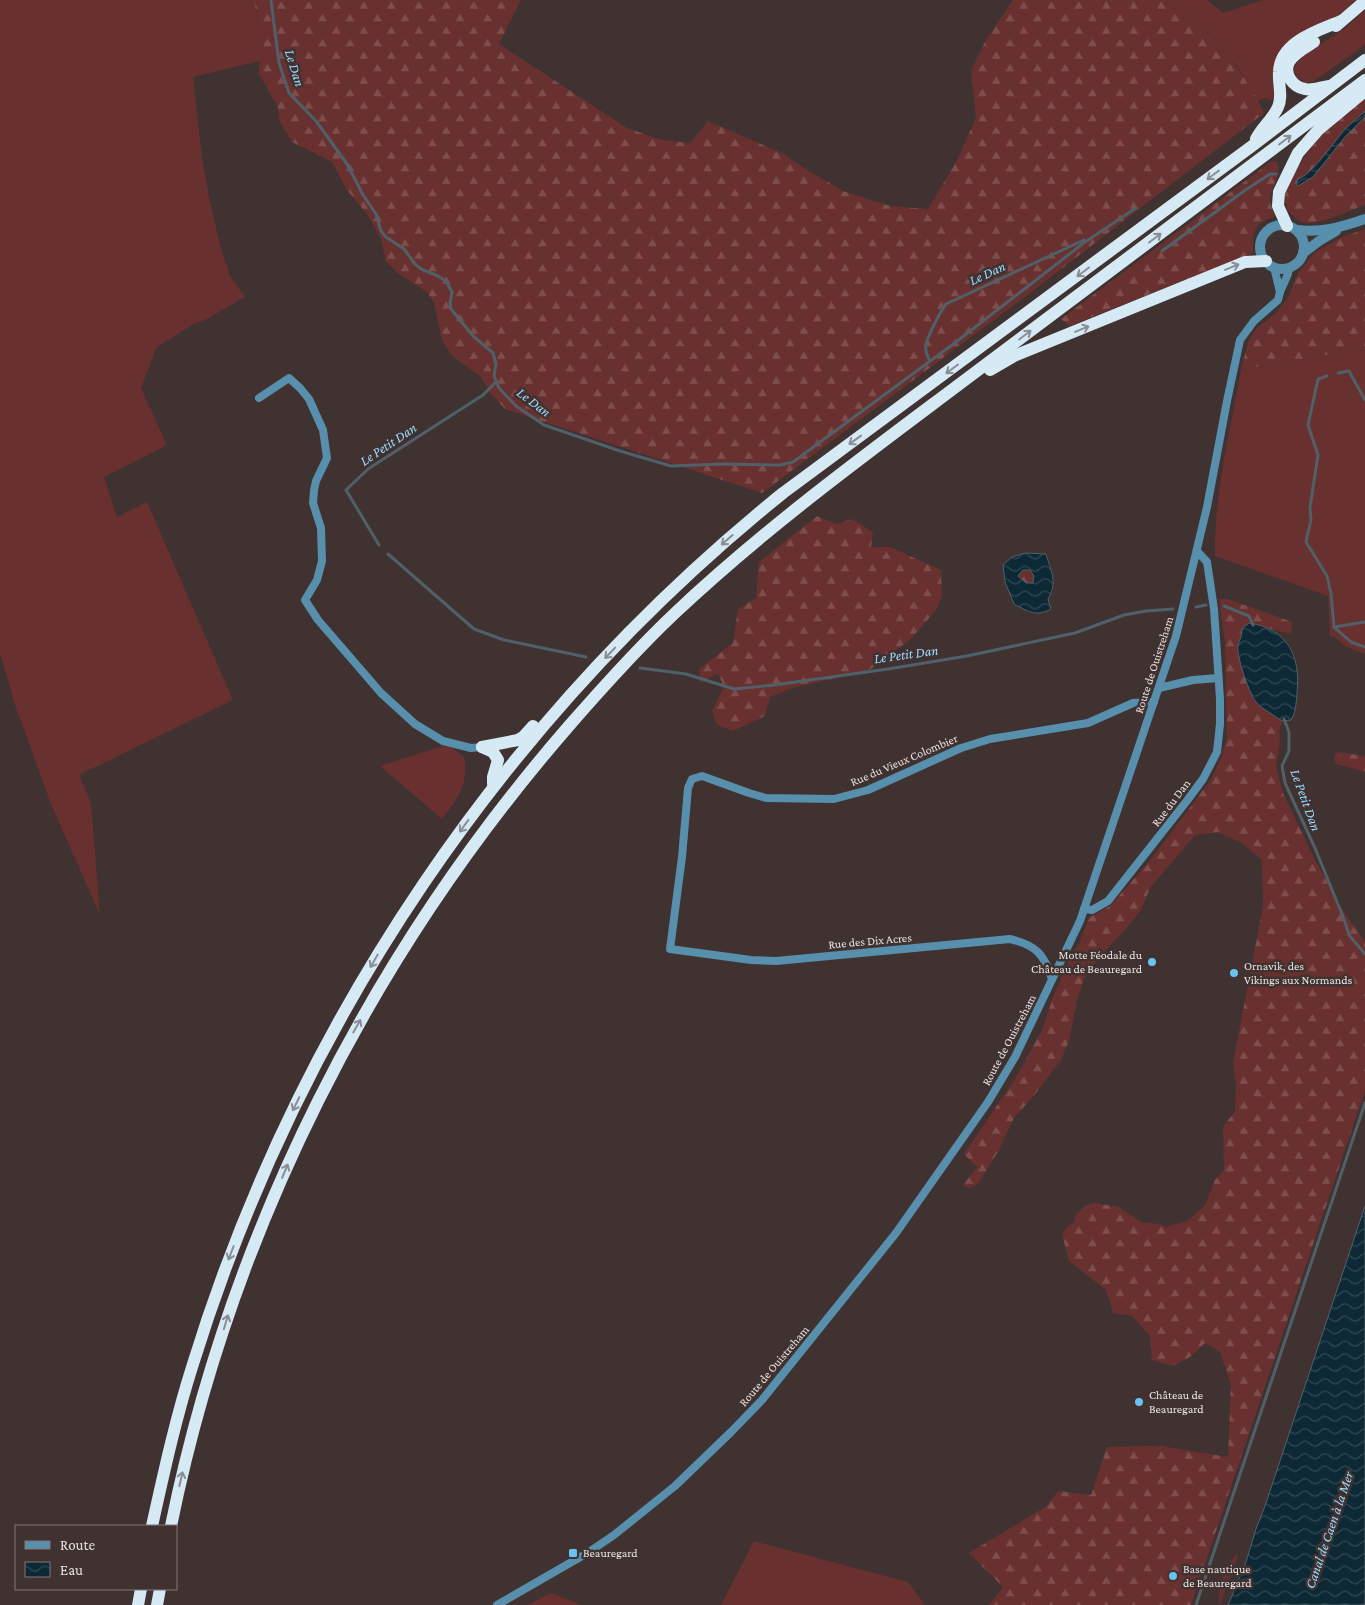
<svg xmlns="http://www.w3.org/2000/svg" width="1365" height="1605" viewBox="0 0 1365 1605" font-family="'Crimson Pro',serif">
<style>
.grass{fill:#68302f}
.forest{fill:url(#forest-firs)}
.water{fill:url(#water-waves);stroke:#506069;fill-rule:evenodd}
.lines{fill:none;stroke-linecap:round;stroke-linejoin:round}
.stream{stroke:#506069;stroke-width:3}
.minor{stroke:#578fac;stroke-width:8}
.tertiary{stroke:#578fac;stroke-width:10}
.trunk{stroke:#d6eaf6;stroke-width:12}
.oneway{stroke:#8a8e94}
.poi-dot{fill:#69c3f1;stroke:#3f3231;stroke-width:2}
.labels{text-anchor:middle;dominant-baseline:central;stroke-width:5;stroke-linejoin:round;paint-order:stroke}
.street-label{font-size:12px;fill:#eae1e0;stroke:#3f3231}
.poi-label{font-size:12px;fill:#eae1e0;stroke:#3f3231;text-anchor:start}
.water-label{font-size:14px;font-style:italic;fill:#9cdbfe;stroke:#3f3231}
</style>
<defs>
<pattern id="forest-firs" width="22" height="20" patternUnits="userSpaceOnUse" patternTransform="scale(1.25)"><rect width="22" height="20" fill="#68302f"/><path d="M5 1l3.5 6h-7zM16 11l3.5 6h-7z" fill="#7e4e4d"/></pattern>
<pattern id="water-waves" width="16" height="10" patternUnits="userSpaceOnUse" patternTransform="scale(1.25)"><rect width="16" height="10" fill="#0e2936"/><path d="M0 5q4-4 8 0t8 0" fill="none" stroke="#314853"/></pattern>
</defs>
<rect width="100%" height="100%" fill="#3f3231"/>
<g class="grass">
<polygon points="0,0 254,0 260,31 260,61 193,77 202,157 209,197 220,245 230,276 245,297 207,319 194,324 157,347 141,388 167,445 104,477 117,517 147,502 233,700 79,775 91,803 100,915 51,804 15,705 0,653"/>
<polygon points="1175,0 1207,0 1223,13 1262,0 1356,0 1337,17 1290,42 1276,101 1263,98 1258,101 1239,69 1211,36"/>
<path d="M1365 10V45L1313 82 1306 83 1297 78 1294 69C1300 53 1318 46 1332 37 1344 29 1355 20 1365 10Z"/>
<path d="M1365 346V654L1345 646 1335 637 1330 636 1328 596 1215 556C1214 494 1230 431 1241 370L1284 361 1287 364Z"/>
<path d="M442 746 451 747 464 757C469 785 458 798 442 819L380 766Z"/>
<polygon points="754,1541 908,1582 925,1605 721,1605"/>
<path d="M1238 1553V1555L1220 1605C1215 1591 1227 1563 1238 1553Z"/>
<polygon points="551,1593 581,1605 527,1605"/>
</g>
<g class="forest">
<path d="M254 0H521L499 44 627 128 662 140 690 143 708 121 784 154 804 168 843 191 890 206 928 209 956 162 976 118 971 71 986 40 1013 0H1175C1209 34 1244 68 1264 113L1034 290 762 493 505 409 492 395 480 376 452 356 442 340 434 303 427 292 396 272 386 261 381 239 367 214 347 190 332 162 292 142 279 120 278 107 259 74 260 31Z"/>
<path d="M1365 98V205C1351 210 1319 225 1306 223 1300 222 1294 217 1290 213 1286 208 1285 201 1285 195 1286 183 1310 148 1319 138 1332 123 1349 110 1365 98Z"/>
<path d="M1272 161 1277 162C1283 174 1270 187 1270 199 1270 204 1273 211 1275 216 1252 226 1253 230 1253 253L1069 326 1061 319Z"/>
<polygon points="1365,229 1365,346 1287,364 1284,361 1241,370 1248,342 1256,329 1277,312 1289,296 1298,273 1315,252 1340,238"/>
<polygon points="817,516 837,524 852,519 873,532 871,547 890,547 941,570 942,596 936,610 911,639 868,671 792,688 770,697 765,716 733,731 717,725 712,711 724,687 718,673 700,683 699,669 733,643 738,609 756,598 759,562"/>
<polygon points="1023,570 1030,570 1034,576 1033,583 1026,583 1018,576"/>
<polygon points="1219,599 1228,599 1292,622 1291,634 1249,623 1242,629 1242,638 1238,645 1247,682 1250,691 1257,703 1282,721 1279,732 1280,742 1276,767 1283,793 1313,856 1342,909 1365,942 1365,1091 1191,1605 989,1605 1003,1587 969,1553 1047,1506 1058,1491 1091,1495 1107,1447 1161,1446 1228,1457 1231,1384 1220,1352 1205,1343 1190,1357 1173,1366 1152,1360 1150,1336 1132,1316 1113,1313 1106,1290 1069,1261 1062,1234 1068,1226 1074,1222 1076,1215 1086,1205 1094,1203 1119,1207 1141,1222 1159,1224 1166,1227 1189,1220 1205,1205 1215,1180 1224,1170 1223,1127 1235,1111 1236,1084 1233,1063 1263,906 1262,860 1242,843 1218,832 1195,835 1150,888 1141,910 1124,931 1099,957 1084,979 1077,1000 1069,1041 1061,1060 1036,1093 1014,1118 999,1150 978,1184 969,1188 963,1185 977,1167 964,1154 1015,1079 1043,1028 1053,997 1066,967 1071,955 1079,944 1089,918 1110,906 1148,863 1210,781 1220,760 1227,739 1225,642"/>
<polygon points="1339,752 1365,756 1365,772 1334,763 1335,754"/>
</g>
<g class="water">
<path d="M1365 111V117L1345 137 1313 177 1298 186 1296 184 1298 179C1313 174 1335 140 1347 127 1353 122 1359 117 1365 111Z"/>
<path d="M1025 553 1046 554C1051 571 1058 583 1048 599L1051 609C1036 617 1029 612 1014 604L1005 582 1003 565 1012 557ZM1023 570H1030L1034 576 1033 583H1026L1018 576Z"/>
<path d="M1249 623C1288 629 1301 656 1297 694 1296 703 1296 712 1291 720L1282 721C1274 715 1262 709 1256 702 1249 693 1236 656 1238 645 1240 638 1242 637 1242 629Z"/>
<polygon points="1365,1206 1365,1605 1228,1605 1245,1565 1256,1529 1265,1506"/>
</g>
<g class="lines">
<g class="stream">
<polyline points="271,0 279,63 289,93 316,121 347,164 363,195 376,214 381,231 386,237 404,249 415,264 421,269 438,276 446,281 452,292 450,303 451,309 473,336 493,353 496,364 494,376 499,388 516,406 544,425 620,451 671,466 723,464 780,465 793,462 956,342 1085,242 1136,208"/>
<polyline points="1162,251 1244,191 1270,174 1276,174"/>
<path d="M930 361C927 355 925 351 926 345 928 335 940 312 946 304L1084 240"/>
<polyline points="1338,373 1349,371 1365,400"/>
<polyline points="1327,376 1318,379 1308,425 1318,455 1310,507 1311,520 1306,542 1327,576 1331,594 1334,627 1351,642 1365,647"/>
<polyline points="379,545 346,490 368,469 483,395 496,382"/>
<polyline points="388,554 474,629 504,640 586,657"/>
<polyline points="1224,606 1249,616 1253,625"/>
<polyline points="1196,607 1206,605"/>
<polyline points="1334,627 1365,622"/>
<polyline points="640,668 686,674 734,689 774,685 888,669 967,656 1075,633 1124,615 1146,611 1173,609"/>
<polyline points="1284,719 1289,732 1289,751 1282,766 1285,783 1315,848 1344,919 1349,935 1365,954"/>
<polyline points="1196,1605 1365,1103"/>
</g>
<g class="minor">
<polyline points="1274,267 1280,292"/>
<polyline points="259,398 289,378 300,388 309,399 323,430 327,458 316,481 314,490 313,503 321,528 322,561 317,580 305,600 318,620 381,693 415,724 443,741 471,748 482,747"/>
<polyline points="1159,688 1193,680 1218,678"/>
<polyline points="1084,909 1092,910 1108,901 1186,802 1203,779 1217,752 1220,724 1220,699 1214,609 1207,562 1197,551"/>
<path d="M1052 979C1044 954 1036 945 1010 939L776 961 751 960 670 949 682 857 688 788 692 779 702 776 749 793 766 798 834 799 868 790 961 748 990 739 1088 723 1133 703 1154 702"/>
<polyline points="497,1605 589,1552 614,1535 675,1486 731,1432 762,1400 896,1233 988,1102 1015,1057 1080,921 1176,636 1207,507 1227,401 1240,340 1254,321 1278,300 1280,292 1288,274 1288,268"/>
</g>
<g class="tertiary">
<circle cx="1282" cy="247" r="22"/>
<path d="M1297 230C1321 233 1342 227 1365 219"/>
<polyline points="1303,253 1319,241 1336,231"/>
</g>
<g class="trunk">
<polyline points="1336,26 1365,1"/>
<path d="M1314 42C1306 47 1294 53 1289 62 1283 74 1293 87 1305 89 1312 91 1321 87 1329 86"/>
<path d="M1256 139C1262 127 1273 119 1278 107 1283 96 1278 84 1279 72 1280 42 1317 31 1341 21"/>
<polyline points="1287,226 1278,206 1279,192 1298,153 1319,129 1365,91"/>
<polyline points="990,370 1014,356 1245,262 1266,261"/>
<polyline points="482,747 518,740 523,737 533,726"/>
<polyline points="482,747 493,752 498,760 493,777 493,784"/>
<path d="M152 1526C164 1472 176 1417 193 1364 299 1021 504 718 783 493L1252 146 1365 60"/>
<path d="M171 1526C231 1231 371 954 568 727 602 688 637 649 674 614 766 527 868 453 969 377 1101 278 1233 179 1365 80"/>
<polyline points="138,1605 141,1589"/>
<polyline points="157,1605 160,1589"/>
</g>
</g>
<defs><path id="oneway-shaft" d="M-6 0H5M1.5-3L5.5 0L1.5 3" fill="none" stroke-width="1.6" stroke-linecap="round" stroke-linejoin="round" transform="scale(1.25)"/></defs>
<g class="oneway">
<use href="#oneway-shaft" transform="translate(1285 140) rotate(-37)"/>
<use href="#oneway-shaft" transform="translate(1213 175) rotate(143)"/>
<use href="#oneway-shaft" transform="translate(1155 238) rotate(-37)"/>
<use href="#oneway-shaft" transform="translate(1232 267) rotate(-22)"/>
<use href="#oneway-shaft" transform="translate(1083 272) rotate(143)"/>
<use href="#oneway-shaft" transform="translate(1082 329) rotate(-22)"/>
<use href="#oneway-shaft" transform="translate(1025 335) rotate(-37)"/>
<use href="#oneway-shaft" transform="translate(952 369) rotate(143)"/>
<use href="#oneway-shaft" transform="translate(855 440) rotate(144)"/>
<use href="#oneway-shaft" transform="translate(727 540) rotate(139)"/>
<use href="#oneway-shaft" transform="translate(610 653) rotate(134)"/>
<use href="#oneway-shaft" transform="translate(464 826) rotate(126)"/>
<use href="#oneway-shaft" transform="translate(374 961) rotate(120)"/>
<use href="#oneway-shaft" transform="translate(357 1026) rotate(-60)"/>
<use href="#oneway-shaft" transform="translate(296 1104) rotate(116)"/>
<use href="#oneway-shaft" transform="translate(285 1171) rotate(-67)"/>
<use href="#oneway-shaft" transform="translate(231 1253) rotate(111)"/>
<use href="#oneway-shaft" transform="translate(226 1322) rotate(-73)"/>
<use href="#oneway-shaft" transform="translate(181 1479) rotate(-77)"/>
</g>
<g class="poi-dot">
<circle cx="1152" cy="962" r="5"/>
<circle cx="1234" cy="973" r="5"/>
<circle cx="1139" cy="1402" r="5"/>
<rect x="568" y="1548" width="10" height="10" rx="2.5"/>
<circle cx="1173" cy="1576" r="5"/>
</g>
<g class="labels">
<g class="street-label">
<text transform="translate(1154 665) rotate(-72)">Route de Ouistreham</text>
<text transform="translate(904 760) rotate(-23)">Rue du Vieux Colombier</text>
<text transform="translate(1171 803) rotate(-53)">Rue du Dan</text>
<text transform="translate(870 941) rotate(-5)">Rue des Dix Acres</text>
<text transform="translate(1009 1040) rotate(-62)">Route de Ouistreham</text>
<text transform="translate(774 1366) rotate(-50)">Route de Ouistreham</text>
</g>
<g class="poi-label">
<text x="1142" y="955" text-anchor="end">Motte Féodale du<tspan x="1142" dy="14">Château de Beauregard</tspan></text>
<text x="1244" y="966">Ornavik, des<tspan x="1244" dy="14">Vikings aux Normands</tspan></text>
<text x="1149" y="1395">Château de<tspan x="1149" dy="14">Beauregard</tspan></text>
<text x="583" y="1553">Beauregard</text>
<text x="1183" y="1569">Base nautique<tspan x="1183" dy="14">de Beauregard</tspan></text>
</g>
<g class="water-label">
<text transform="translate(295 68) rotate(73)">Le Dan</text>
<text transform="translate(987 273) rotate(-25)">Le Dan</text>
<text transform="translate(534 402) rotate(37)">Le Dan</text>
<text transform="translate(388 444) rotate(-34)">Le Petit Dan</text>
<text transform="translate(906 654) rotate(-8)">Le Petit Dan</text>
<text transform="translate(1306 800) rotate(70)">Le Petit Dan</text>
<text transform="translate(1329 1530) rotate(-71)">Canal de Caen à la Mer</text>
</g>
</g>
<rect x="15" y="1525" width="162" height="65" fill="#3f3231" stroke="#837877"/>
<rect x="25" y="1541" width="25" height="8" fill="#578fac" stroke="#837877"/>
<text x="60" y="1550" font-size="15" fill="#eae1e0">Route</text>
<rect x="25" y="1562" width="25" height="15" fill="url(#water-waves)" stroke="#837877"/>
<text x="60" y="1575" font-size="15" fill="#eae1e0">Eau</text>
</svg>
